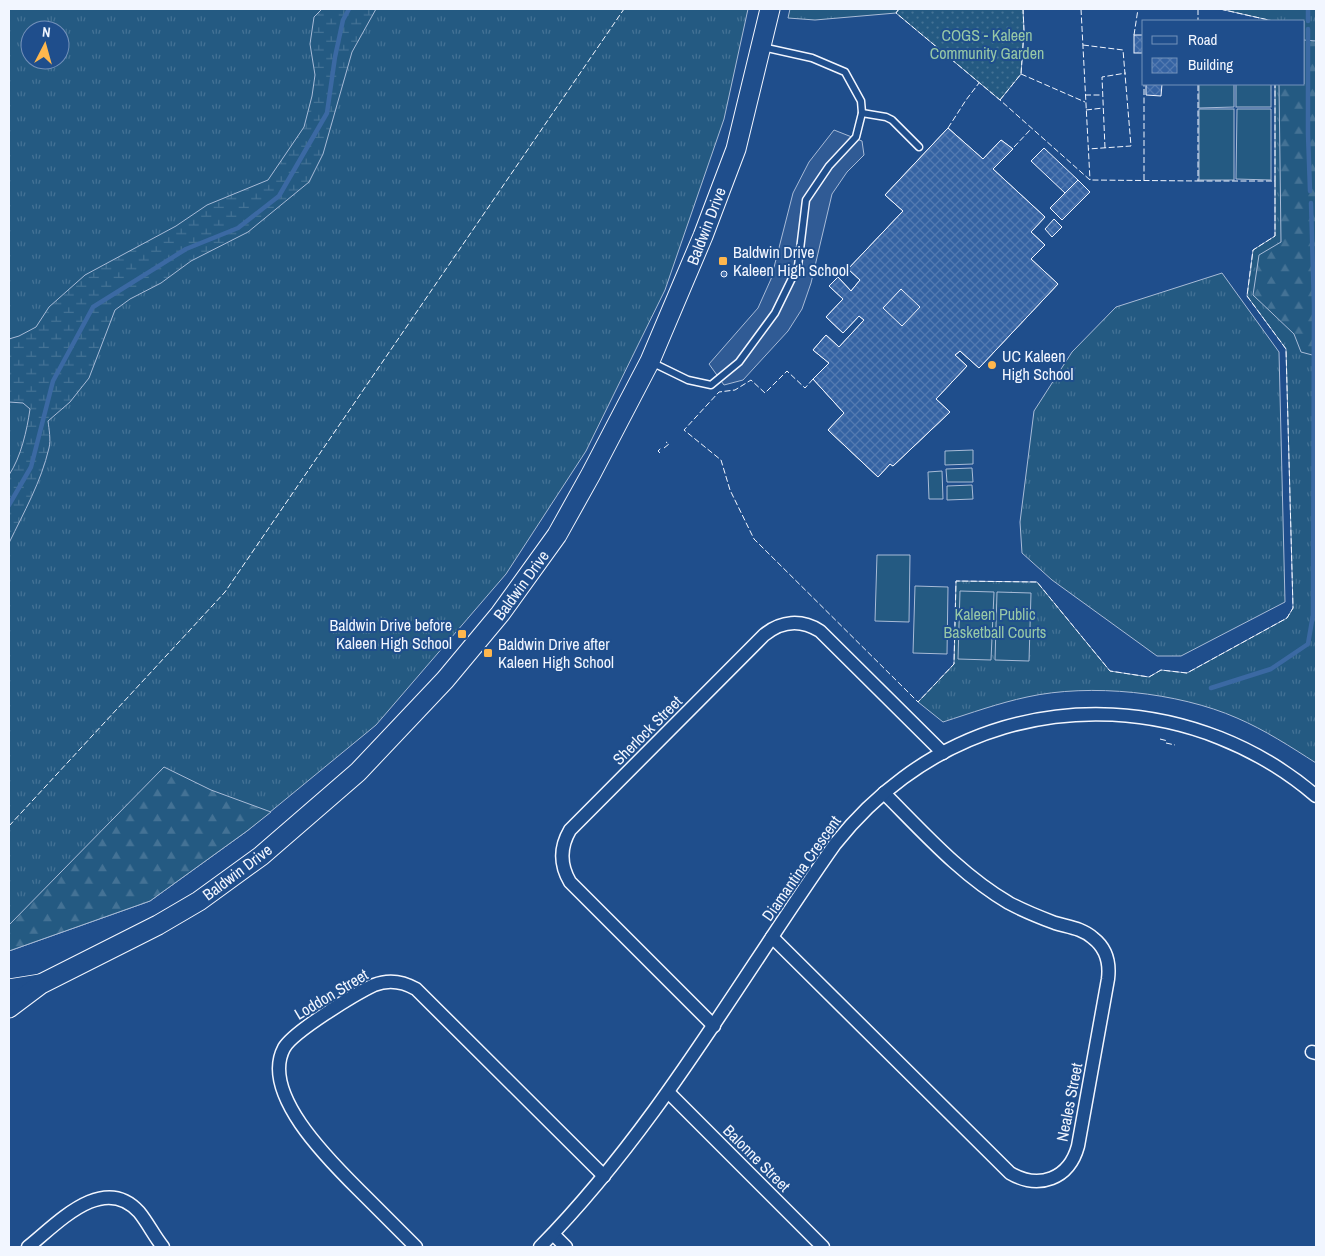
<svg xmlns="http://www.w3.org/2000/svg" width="1325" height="1256" viewBox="0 0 1325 1256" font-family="'Archivo Narrow',sans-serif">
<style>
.grass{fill:url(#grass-tufts);stroke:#a8bbd7;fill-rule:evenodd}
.forest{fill:url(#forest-firs);stroke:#a8bbd7}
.wetland{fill:url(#wetland-marsh);stroke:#a8bbd7}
.garden{fill:url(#garden-dots);stroke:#a8bbd7}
.pitch{fill:#245a82;stroke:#a8bbd7}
.parking{fill:#305b95;stroke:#a8bbd7}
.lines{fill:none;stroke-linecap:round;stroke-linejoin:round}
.stream{stroke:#3b69a3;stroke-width:4.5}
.building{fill:url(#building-cross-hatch);stroke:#f2f6ff;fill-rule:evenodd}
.lane-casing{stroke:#f2f6ff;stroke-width:9}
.street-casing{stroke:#f2f6ff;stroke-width:15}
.secondary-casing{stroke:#f2f6ff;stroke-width:21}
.lane{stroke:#1f4e8c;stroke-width:6}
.street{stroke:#1f4e8c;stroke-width:12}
.secondary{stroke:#1f4e8c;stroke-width:19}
.fence{stroke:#f2f6ff;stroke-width:1;stroke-dasharray:6 2.5;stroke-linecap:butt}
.poi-dot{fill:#ffb74d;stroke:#1f4e8c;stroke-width:2}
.labels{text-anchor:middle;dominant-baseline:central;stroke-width:4;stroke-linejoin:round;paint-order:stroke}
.park-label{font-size:16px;fill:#97c8a6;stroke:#1f4e8c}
.street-label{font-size:16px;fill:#f2f6ff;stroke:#1f4e8c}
.poi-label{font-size:16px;fill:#f2f6ff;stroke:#1f4e8c;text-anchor:start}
</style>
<defs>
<pattern id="grass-tufts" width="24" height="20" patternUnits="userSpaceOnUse" patternTransform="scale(1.25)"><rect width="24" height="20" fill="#245a82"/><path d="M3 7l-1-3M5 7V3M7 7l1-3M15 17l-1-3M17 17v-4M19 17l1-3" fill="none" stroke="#447295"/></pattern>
<pattern id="forest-firs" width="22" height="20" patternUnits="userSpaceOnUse" patternTransform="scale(1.25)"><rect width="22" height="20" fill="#245a82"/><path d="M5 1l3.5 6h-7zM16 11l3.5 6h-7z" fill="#447295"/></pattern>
<pattern id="wetland-marsh" width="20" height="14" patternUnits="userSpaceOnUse" patternTransform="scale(1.25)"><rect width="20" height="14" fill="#245a82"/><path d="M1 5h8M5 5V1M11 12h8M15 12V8" fill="none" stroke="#447295"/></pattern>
<pattern id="garden-dots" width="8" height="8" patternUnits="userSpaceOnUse" patternTransform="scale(1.25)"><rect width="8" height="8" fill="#245a82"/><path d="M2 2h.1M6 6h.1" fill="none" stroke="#447295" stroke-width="1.8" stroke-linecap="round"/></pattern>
<pattern id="building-cross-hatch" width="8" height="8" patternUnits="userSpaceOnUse" patternTransform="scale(1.25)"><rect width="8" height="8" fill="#3563a3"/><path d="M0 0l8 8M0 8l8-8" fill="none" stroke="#537ab1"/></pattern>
</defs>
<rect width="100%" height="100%" fill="#1f4e8c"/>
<g class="grass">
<path d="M9 9H748L724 119 665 290 586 451 506 574 376 725 247 831 150 901 9 951ZM30 30H60V60H30Z"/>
<polygon points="790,9 899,9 896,13 815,20 788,18"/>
<path d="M1220 9H1316V763C1291 747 1265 730 1237 718 1178 692 1090 683 1027 697 999 703 971 713 943 722L918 702 954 664 956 581 1037 582 1110 671 1149 677 1161 670 1187 673 1287 618 1293 608 1286 349 1247 296 1253 250 1275 236V84H1304V21H1273Z"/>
<polygon points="1222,273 1279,352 1285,602 1181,656 1157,656 1052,580 1022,553 1020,522 1034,411 1072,352 1116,307"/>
</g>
<g class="forest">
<polygon points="1304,40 1316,41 1316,356 1301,352 1294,334 1253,295 1259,255 1281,242 1279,84 1304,84"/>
<polygon points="164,767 211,790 271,812 247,831 150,901 9,951 9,925"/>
</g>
<path class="wetland" d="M322 9H376L352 52 323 154 309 182 248 232 191 261 161 283 130 299 115 310 89 378 70 402 48 421C49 429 51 440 49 448 41 482 24 512 9 543V475C21 457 27 430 30 409L23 403 9 402V339L19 336 36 327 49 307 85 275 176 226 207 205 268 180 304 127 312 96 315 75 310 44 314 17Z"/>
<polygon class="garden" points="899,9 1023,9 1024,31 1021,74 1000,100 896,13"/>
<g class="pitch">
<polygon points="1199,84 1234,84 1234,107 1199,108"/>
<rect x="1236" y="84" width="35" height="23"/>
<rect x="1199" y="109" width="35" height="71"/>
<polygon points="1237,109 1271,109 1271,180 1236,179"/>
<polygon points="973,450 973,464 945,465 945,451"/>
<polygon points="972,468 973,482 947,482 946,469"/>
<polygon points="942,471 943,499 929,499 928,472"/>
<polygon points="972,485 973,499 947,500 947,486"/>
<polygon points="877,555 910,555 909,622 875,621"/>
<polygon points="915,586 948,587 947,654 913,653"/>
<polygon points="960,591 994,592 991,660 958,659"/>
<polygon points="997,592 1031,593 1029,661 995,660"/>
</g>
<polygon class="parking" points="834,130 862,141 864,155 847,172 832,194 811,283 802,309 788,331 743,380 724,385 709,364 758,308 771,279 793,193 809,162"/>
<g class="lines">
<g class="stream">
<polyline points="1308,9 1308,21"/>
<polyline points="1308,29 1308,134 1310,191"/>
<polyline points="9,505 31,467 53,381 93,307 186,249 238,228 279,196 327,113 335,57 343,20 349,9"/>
<polyline points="1211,688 1271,669 1308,644 1313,615 1314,305 1311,203"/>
</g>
</g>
<g class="building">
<rect x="1134" y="35" width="10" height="18"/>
<polygon points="1146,84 1162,84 1161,96 1146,95"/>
<path d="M948 128 983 159 1001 140 1013 149 993 169 1045 217 1031 232 1045 245 1031 259 1058 284 979 368 960 351 955 355 967 366 936 399 950 412 893 466 890 464 878 477 828 430 844 413 813 379 829 363 813 350 826 335 839 347 864 320 859 316 843 333 826 317 843 299 829 286 838 277 851 291 860 280 848 269 903 211 885 195ZM901 289 920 307 902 326 883 308Z"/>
<polygon points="948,128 983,159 1001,140 1013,149 993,169 1045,217 1031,232 1045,245 1031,259 1058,284 979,368 960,351 955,355 967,366 936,399 950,412 893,466 890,464 878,477 828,430 844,413 813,379 829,363 813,350 826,335 839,347 864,320 859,316 843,333 826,317 843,299 829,286 838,277 851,291 860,280 848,269 903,211 885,195"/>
<polygon points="1044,148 1078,180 1065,193 1031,161"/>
<polygon points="1078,180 1090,192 1062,220 1050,208"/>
<polygon points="1054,219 1062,227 1052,237 1045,229"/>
<circle cx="724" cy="274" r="3"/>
<polygon points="901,289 920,307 902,326 883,308"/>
</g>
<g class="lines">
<defs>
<g id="lane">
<polyline points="862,113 886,117 892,120 919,147"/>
<polyline points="651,362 688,380 711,385 739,362 775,313 798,266 806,200 829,166 856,137 862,113 861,101 845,72 812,58 762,47"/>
</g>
<g id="street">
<path d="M772 937 1010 1173C1039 1190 1069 1179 1078 1146L1108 979C1110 963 1106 948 1093 938 1082 928 1068 927 1055 923 1039 917 1024 911 1009 903 961 875 923 832 884 793"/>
<path d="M714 1026 570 882C560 865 560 847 570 830L764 635C781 621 801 619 820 631L943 753"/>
<polyline points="1312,1052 1316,1053"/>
<polyline points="668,1092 823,1247"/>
<polyline points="553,1234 566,1247"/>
<path d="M28 1247C56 1225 103 1172 139 1212 148 1223 154 1236 163 1247"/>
<path d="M416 1247C399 1230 382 1213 365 1196 335 1166 259 1095 284 1048 293 1032 355 994 374 985 389 979 402 981 416 989L604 1176"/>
<path d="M540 1247C658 1127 739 980 835 844 855 819 877 797 903 778 1028 685 1199 696 1316 796"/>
</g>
<g id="secondary">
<polyline points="9,989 40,984"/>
<polyline points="9,1008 41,984 158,925 199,901 261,856 358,772 445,680 500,614 557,535 591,474 650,361 703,236 736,149 770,9"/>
</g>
</defs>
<use href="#lane" class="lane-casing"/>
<use href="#street" class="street-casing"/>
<use href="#secondary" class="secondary-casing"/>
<use href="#lane" class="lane"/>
<use href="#street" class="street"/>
<use href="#secondary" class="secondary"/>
<g class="fence">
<polyline points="899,9 896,13 1000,100 1090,180 1198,181 1198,84"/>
<polyline points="1081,9 1090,180"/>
<polyline points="1198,9 1198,21"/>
<polyline points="1220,9 1273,21"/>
<polyline points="1293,9 1297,9"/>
<polyline points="1134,35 1138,9"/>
<polyline points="1083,45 1123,50 1131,146 1088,149"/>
<polyline points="1021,74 1085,102"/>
<polyline points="1085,95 1102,95"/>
<polyline points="1000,100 1021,74 1024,31 1023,9"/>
<polyline points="1086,110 1103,108"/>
<polyline points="948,128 966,100 979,83"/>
<polyline points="1014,147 1031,129"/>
<polyline points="1105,148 1102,77 1126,73"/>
<polyline points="1144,180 1144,84"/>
<polyline points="1198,181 1275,181 1275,84"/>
<polyline points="813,379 805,388 787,371 765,393 751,380 735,390 719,392 684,430 721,460 730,490 754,539 918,702 954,664 956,581 1037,582 1110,671 1149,677 1161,670 1187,673 1287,618 1293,608 1286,349 1247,296 1253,250 1275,236 1275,181"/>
<polyline points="664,448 669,444 666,442"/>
<polyline points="660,453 658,451 662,447"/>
<polyline points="1160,739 1168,741"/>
<polyline points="1166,743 1175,745"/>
<polyline points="9,826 225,592 624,9"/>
</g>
</g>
<g class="poi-dot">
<rect x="718" y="256" width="10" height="10" rx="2.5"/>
<circle cx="992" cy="365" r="5"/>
<rect x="457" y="629" width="10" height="10" rx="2.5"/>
<rect x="483" y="648" width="10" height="10" rx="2.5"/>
</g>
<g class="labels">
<g class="park-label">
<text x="987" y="35">COGS - Kaleen<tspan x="987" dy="18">Community Garden</tspan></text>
<text x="995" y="614">Kaleen Public<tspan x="995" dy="18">Basketball Courts</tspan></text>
</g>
<g class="street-label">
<text transform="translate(706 226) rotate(-69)">Baldwin Drive</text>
<text transform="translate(521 585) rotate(-54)">Baldwin Drive</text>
<text transform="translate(647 730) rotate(-45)">Sherlock Street</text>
<text transform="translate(801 868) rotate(-55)">Diamantina Crescent</text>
<text transform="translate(237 872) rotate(-37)">Baldwin Drive</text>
<text transform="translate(331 994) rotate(-31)">Loddon Street</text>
<text transform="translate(1069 1102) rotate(-79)">Neales Street</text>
<text transform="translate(757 1158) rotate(45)">Balonne Street</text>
</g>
<g class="poi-label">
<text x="733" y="252">Baldwin Drive<tspan x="733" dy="18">Kaleen High School</tspan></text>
<text x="1002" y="356">UC Kaleen<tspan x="1002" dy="18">High School</tspan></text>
<text x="452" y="625" text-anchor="end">Baldwin Drive before<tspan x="452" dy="18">Kaleen High School</tspan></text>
<text x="498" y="644">Baldwin Drive after<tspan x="498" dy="18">Kaleen High School</tspan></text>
</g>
</g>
<rect width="1325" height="1256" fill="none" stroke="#f2f6ff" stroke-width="20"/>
<rect x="1142" y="20" width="162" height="65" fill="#1f4e8c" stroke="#7391ba"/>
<rect x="1152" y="36" width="25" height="8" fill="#1f4e8c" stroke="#7391ba"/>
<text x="1188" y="45" font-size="15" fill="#f2f6ff">Road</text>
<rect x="1152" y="58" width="25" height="15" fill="url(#building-cross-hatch)" stroke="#7391ba"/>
<text x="1188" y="70" font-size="15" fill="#f2f6ff">Building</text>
<g transform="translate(45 45) rotate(6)"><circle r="24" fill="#1f4e8c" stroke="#7391ba"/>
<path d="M0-4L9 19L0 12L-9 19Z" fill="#ffb74d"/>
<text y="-8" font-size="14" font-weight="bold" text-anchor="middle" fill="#f2f6ff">N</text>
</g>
</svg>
